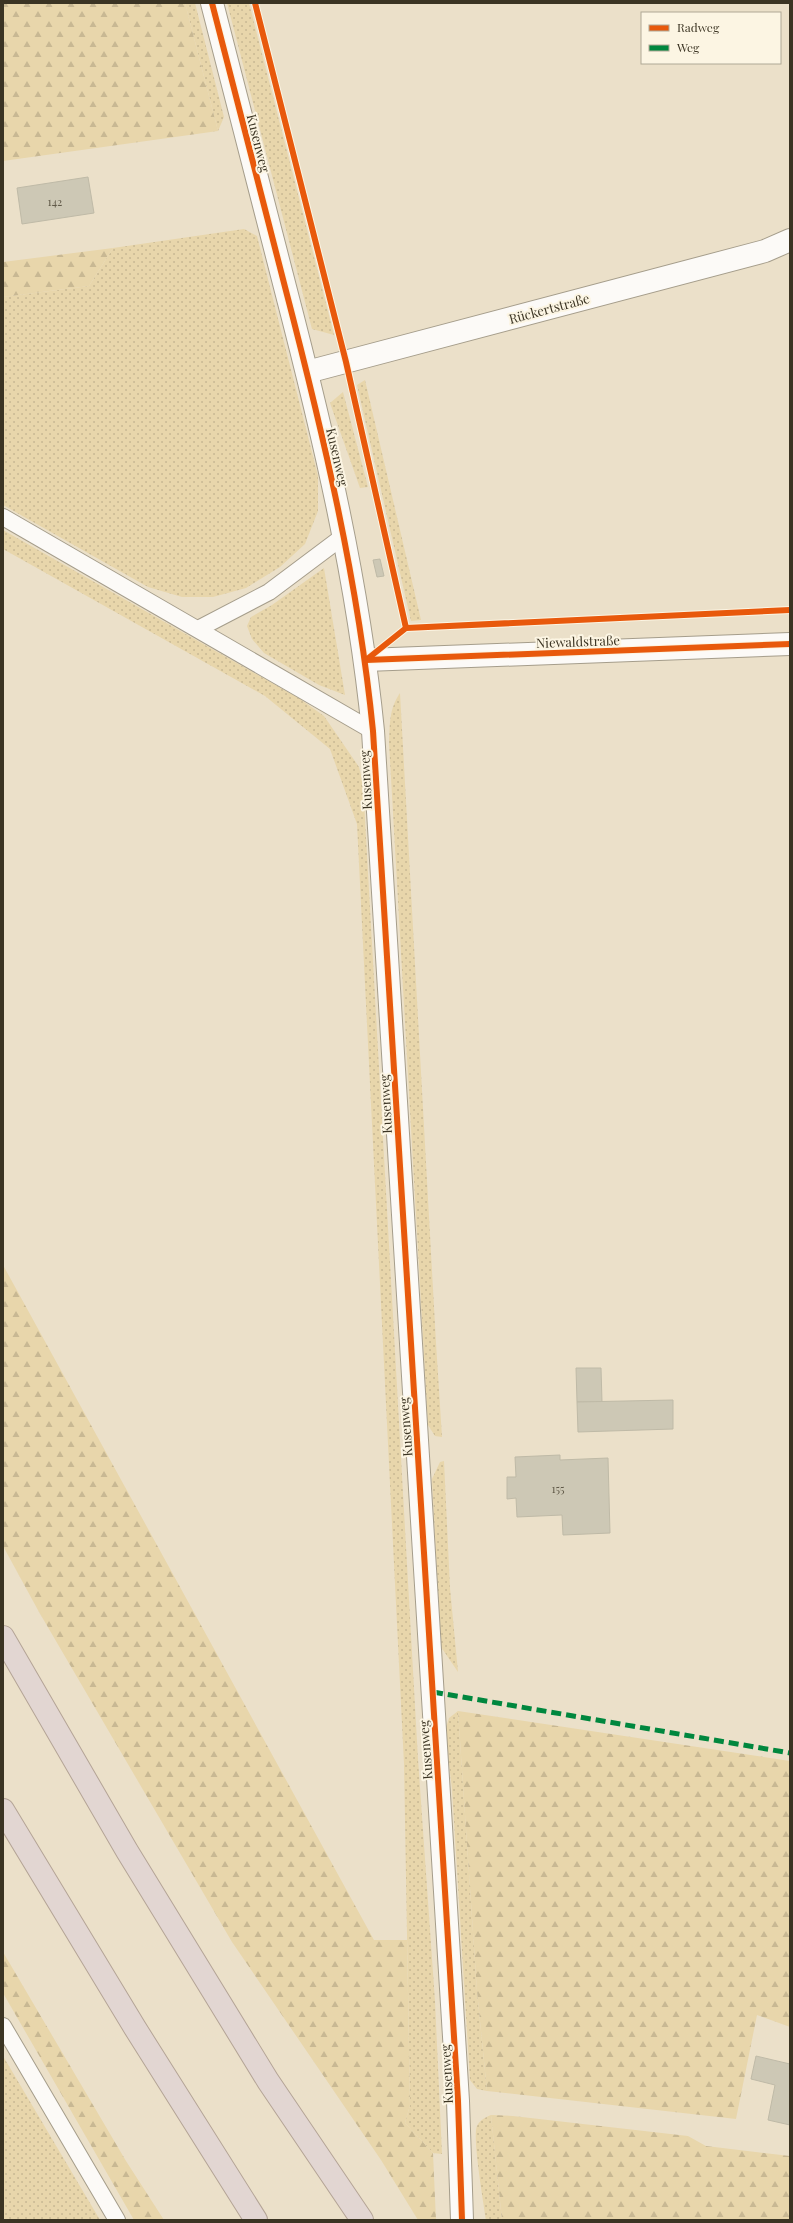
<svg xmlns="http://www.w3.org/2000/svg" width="793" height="2223" viewBox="0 0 793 2223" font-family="'Playfair Display',serif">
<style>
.grass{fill:url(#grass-dots)}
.forest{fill:url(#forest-firs)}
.building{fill:#cdc8b5;stroke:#bfbaa7}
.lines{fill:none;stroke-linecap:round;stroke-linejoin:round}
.service-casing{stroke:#a59d8b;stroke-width:18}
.minor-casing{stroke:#a59d8b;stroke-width:24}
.tertiary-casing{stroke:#a59d8b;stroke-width:24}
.motorway-casing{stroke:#b4a496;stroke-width:24}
.service{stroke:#fcfaf7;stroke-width:16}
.minor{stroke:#fcfaf7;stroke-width:22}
.tertiary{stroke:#fcfaf7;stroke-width:22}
.motorway{stroke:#e2d6d2;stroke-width:22}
.quiet{stroke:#00873e;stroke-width:5;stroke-dasharray:10 5;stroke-linecap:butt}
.cycleway-casing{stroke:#fcf5e3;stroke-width:8}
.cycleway{stroke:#e8590c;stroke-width:6}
.labels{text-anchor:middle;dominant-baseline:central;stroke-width:4;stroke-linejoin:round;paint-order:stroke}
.number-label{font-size:11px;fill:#605948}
.street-label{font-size:13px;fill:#3b3423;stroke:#fcf5e3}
</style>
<defs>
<pattern id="grass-dots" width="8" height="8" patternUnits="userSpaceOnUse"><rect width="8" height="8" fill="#e8d6ab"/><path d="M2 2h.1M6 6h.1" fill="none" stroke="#c8b893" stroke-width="1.8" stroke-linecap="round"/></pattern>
<pattern id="forest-firs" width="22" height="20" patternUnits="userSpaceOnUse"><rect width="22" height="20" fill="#e8d6ab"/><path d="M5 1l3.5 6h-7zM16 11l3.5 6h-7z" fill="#c8b893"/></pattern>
</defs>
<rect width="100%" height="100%" fill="#ebe0c9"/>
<g class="grass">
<polygon points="185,3 195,3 224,117 218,131"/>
<polygon points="227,3 249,3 334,335 312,329"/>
<polygon points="244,229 257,236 318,476 318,511 305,544 280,567 246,588 213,597 182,597 148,587 3,505 3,297 89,286 113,248"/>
<polygon points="365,380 421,620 411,621 357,385"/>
<polygon points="343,392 368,487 360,488 330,403"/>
<polygon points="3,530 300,699 324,716 359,767 363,784 418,1759 435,2001 442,2154 433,2153 405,2123 410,2105 404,1764 357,824 330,749 265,696 3,549"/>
<polygon points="324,568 345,695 319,685 264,653 252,639 247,626 251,617 272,605"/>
<path d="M400 693 436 1343 442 1437 435 1436 428 1425 389 743C390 724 389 709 400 693Z"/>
<polygon points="444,1461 450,1588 458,1672 441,1647 432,1479 440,1462"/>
<polygon points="458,1711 477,1991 487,2091 477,2089 470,2080 452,1789 445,1731 449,1718"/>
<polygon points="3,2056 100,2220 3,2220"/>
<path d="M491 2115 502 2220H486C484 2205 472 2136 477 2126 480 2120 484 2118 491 2115Z"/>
</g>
<g class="forest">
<polygon points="3,3 185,3 218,131 3,161"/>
<polygon points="113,248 89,286 3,297 3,262"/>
<polygon points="3,1265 374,1940 407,1940 410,2105 405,2123 433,2153 436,2220 418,2220 381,2160 232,1942 39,1612 3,1546"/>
<polygon points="458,1711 790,1761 790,2027 757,2015 736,2119 487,2091 477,1991"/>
<polygon points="3,1952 126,2161 164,2220 134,2220 3,1993"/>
<polygon points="491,2115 513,2116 688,2136 706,2146 790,2156 790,2220 502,2220"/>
</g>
<g class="building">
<polygon points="88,177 94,213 22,224 17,188"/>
<polygon points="380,559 384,576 377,577 373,560"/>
<polygon points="576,1368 601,1368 602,1402 577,1402"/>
<polygon points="673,1400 673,1429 578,1432 577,1402"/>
<polygon points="560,1455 560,1460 608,1458 610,1533 563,1535 562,1515 517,1517 516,1498 507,1499 507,1477 516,1477 515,1457"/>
<polygon points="756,2056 790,2064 790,2125 768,2120 775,2085 751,2079"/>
</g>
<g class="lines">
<defs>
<g id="service">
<polyline points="3,517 373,731"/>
<polyline points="198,629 269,592 345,535"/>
<polyline points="3,2026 117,2220"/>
</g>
<g id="minor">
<polyline points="307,372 765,251 790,240"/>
<polyline points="366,660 790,644"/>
</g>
<path id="tertiary" d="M212 3C236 98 261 192 285 287 323 433 358 580 373 731L458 2101 462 2220"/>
<g id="motorway">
<polyline points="3,1637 127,1851 268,2081 362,2220"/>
<polyline points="3,1810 135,2028 256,2220"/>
</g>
</defs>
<use href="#service" class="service-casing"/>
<use href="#minor" class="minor-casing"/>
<use href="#tertiary" class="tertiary-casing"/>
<use href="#motorway" class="motorway-casing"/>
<use href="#service" class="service"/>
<use href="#minor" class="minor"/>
<use href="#tertiary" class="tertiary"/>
<use href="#motorway" class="motorway"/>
<polyline class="quiet" points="433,1692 790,1753"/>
<defs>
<g id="cycleway">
<path d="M212 3C236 98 261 192 285 287 323 433 358 580 373 731L458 2101 462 2220"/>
<polyline points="255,3 346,362 406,628 366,660"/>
<polyline points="406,628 790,610"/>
<polyline points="366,660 790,644"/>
</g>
</defs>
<use href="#cycleway" class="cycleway-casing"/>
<use href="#cycleway" class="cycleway"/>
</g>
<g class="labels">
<g class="number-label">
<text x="55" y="201">142</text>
<text x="558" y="1488">155</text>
</g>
<g class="street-label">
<text transform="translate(259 143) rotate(76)">Kusenweg</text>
<text transform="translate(549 308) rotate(-15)">Rückertstraße</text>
<text transform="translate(338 457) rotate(77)">Kusenweg</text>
<text transform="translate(578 641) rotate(-2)">Niewaldstraße</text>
<text transform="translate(365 780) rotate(-93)">Kusenweg</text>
<text transform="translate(385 1104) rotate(-93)">Kusenweg</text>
<text transform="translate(405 1427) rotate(-94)">Kusenweg</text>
<text transform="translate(425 1750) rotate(-94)">Kusenweg</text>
<text transform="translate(446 2074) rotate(-93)">Kusenweg</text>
</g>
</g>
<rect width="793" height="2223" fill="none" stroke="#3b3423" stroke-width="8"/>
<rect x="641" y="12" width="140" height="52" fill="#fcf5e3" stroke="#afa896"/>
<rect x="649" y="25" width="20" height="6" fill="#e8590c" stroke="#afa896"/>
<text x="677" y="32" font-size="12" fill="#3b3423">Radweg</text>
<rect x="649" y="45" width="20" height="6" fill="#00873e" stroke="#afa896"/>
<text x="677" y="52" font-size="12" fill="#3b3423">Weg</text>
</svg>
